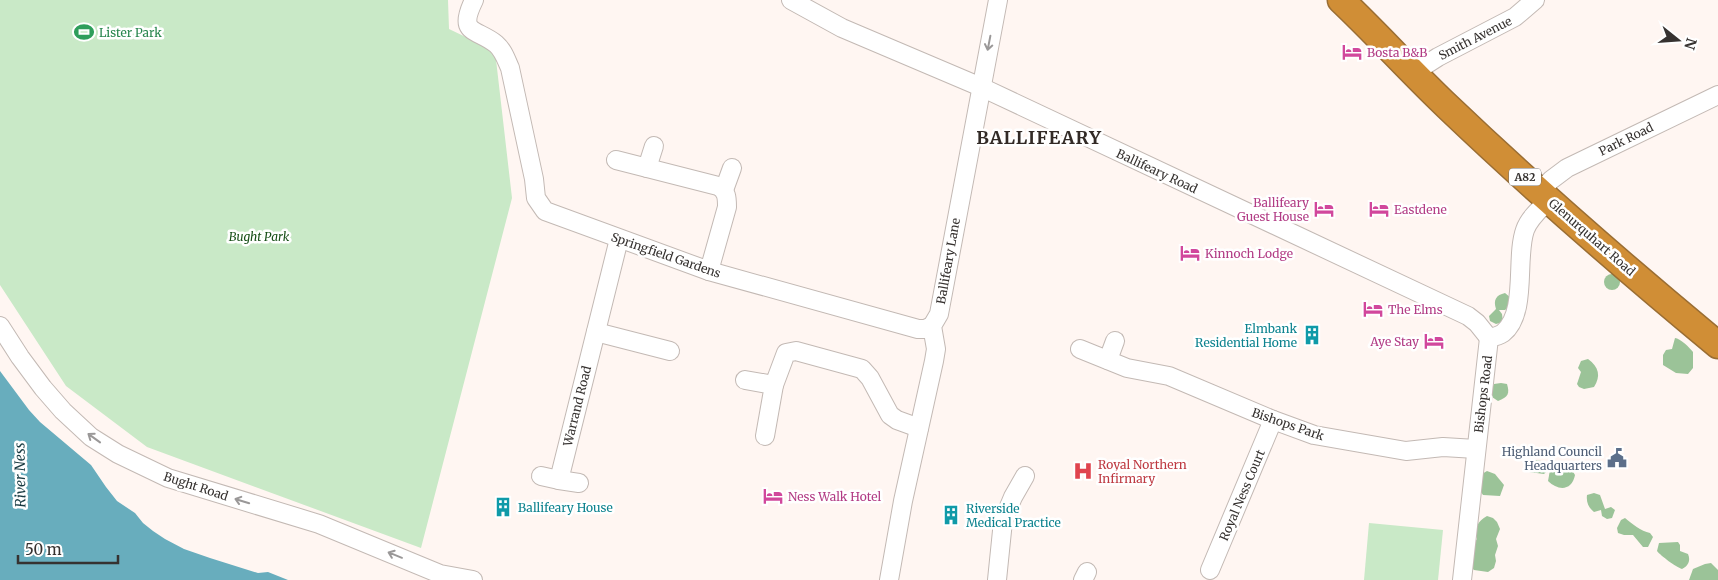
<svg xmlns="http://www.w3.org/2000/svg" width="1718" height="580" viewBox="0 0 1718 580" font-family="Merriweather,serif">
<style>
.green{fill:#c9e9c7}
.forest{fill:#9bc398}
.water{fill:#68adbd}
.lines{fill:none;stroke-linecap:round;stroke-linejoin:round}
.minor-casing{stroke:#c3b9b4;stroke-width:20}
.highway-casing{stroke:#9a6e34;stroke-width:29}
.minor{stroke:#fff;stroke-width:18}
.highway{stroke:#d08e36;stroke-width:26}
.oneway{stroke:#9a9898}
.labels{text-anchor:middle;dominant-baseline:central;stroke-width:5;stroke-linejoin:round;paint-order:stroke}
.shield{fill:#fff;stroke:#72706e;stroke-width:1}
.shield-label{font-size:11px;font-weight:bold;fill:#363230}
.leisure-label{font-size:12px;fill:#27864d;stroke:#fff;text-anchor:start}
.street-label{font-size:12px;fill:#363230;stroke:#fff}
.hotel-label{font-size:12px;fill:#b23c85;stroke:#fff;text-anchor:start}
.park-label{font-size:12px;font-style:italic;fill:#174f17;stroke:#fff}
.culture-label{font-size:12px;fill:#0d838f;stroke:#fff;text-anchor:start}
.service-label{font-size:12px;fill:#4e5e75;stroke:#fff;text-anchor:end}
.health-label{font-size:12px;fill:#be3a42;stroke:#fff;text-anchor:start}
.water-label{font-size:14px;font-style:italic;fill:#183a41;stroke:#fff}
.district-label{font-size:18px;font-weight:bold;letter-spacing:1px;fill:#322a26;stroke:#fff}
</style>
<rect width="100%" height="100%" fill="#fff6f2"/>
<g class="green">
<polygon points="0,0 448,0 449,29 495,51 512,198 421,548 147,447 66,386 0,285"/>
<polygon points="1369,523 1443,530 1438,580 1364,580"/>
</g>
<g class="forest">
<circle cx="1612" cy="282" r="8"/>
<path d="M1505 293 1511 298 1510 306 1505 310H1499L1502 314 1503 322 1496 324 1490 321 1489 316 1496 309C1493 300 1496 295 1505 293Z"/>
<path d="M1675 338C1680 338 1690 348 1693 352V368L1688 374 1676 373 1663 365V355L1666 350 1672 349Z"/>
<path d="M1588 359C1599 367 1601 376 1594 387L1584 389 1579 387 1577 384 1581 372 1578 368 1581 361Z"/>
<path d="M1501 383 1507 384C1510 394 1508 397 1498 401L1492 397 1491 390 1494 384Z"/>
<polygon points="1535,460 1541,461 1547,465 1546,472 1544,474 1529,472 1531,463"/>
<path d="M1567 467 1572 470 1575 475C1572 491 1558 491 1548 481L1550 470Z"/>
<polygon points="1487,471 1495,474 1504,485 1500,496 1483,495 1479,489 1482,474"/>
<path d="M1594 493 1600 495 1605 509 1611 507 1615 510 1612 518 1607 519 1602 516 1601 510 1594 512C1589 508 1586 503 1587 495Z"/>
<path d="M1487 516 1493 518 1497 522 1500 529 1496 539 1498 546 1495 555 1496 561 1494 568 1488 572 1474 570 1469 565 1473 545 1477 539C1473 529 1478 521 1487 516Z"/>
<path d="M1625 518C1632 524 1641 531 1650 533L1653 537 1648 547H1643L1633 535H1624L1618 533 1617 528 1621 520Z"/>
<path d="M1678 542 1680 545V551L1688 554C1691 561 1688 566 1682 569 1676 567 1661 556 1657 551L1659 543Z"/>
<polygon points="1711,563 1718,570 1718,580 1689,580 1693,569 1705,564"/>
</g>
<polygon class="water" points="0,371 29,410 40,422 91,465 106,487 117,501 135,513 143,523 153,531 165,539 184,549 210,558 258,573 268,572 288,580 0,580"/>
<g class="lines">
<defs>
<g id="minor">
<path d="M474 0C457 35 476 28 496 44 503 50 506 59 510 68L534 179 536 198 545 211 709 271 918 329H925L932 326"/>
<polyline points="791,0 842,28 981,87 1468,316 1477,323 1489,338"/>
<polyline points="1413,73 1438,57 1515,17 1535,0"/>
<path d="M616 160 718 186C727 191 727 198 727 207L709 271"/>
<polyline points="647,168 654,146"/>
<polyline points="724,190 732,168"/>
<polyline points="1540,191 1551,180 1567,168 1718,95"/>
<polyline points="0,326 20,357 43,388 63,411 91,437 118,454 168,478 319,524 440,574 473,580"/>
<polyline points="596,332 670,351"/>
<polyline points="1080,349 1127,368 1169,376 1273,420 1314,435 1406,451 1443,447 1476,449"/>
<polyline points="1108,360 1115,341"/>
<polyline points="745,380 774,385 786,353 796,351 862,369 870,378 890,415 897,420 919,428"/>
<polyline points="765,436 774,385"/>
<polyline points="541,476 559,480"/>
<polyline points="579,483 559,480 619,239"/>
<polyline points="1210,570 1273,420"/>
<polyline points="889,580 903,501 934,361 936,349 932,326 939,314 998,0"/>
<polyline points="997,580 1003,521 1013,497 1025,476"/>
<polyline points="1083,580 1087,572"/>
<path d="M1462 580 1489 338C1494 337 1500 335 1503 333 1528 313 1515 258 1525 230 1529 218 1540 209 1549 200"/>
</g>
<path id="highway" d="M1341 0C1378 35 1411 72 1448 107 1535 190 1626 269 1718 345"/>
</defs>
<use href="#minor" class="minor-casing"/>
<use href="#highway" class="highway-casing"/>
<use href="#minor" class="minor"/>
<use href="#highway" class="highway"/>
</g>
<defs><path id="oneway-shaft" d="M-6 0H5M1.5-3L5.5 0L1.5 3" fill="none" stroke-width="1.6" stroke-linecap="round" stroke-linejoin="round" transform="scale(1.25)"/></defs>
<g class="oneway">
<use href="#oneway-shaft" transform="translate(989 43) rotate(101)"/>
<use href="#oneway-shaft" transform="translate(94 438) rotate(-144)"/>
<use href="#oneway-shaft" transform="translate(242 501) rotate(-163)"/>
<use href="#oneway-shaft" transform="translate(395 555) rotate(-158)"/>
</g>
<defs>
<symbol id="stadium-bare" viewBox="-9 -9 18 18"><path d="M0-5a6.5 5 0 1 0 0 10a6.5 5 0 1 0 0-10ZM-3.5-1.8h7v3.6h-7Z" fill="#2e9e5b" stroke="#fff" stroke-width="2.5" paint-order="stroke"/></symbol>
<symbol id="hotel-bare" viewBox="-9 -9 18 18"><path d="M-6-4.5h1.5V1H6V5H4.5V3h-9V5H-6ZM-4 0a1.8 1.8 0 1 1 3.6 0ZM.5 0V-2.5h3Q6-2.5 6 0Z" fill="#d1479c" stroke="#fff" stroke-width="2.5" paint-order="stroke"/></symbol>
<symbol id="building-bare" viewBox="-9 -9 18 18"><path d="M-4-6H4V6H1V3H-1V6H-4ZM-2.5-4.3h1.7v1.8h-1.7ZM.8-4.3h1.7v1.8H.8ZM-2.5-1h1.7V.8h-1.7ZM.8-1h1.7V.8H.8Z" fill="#0f9aa8" stroke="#fff" stroke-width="2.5" paint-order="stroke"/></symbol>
<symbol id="civic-bare" viewBox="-9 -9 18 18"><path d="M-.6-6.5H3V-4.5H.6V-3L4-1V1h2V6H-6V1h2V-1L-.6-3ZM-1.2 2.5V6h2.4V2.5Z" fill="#5c6f8a" stroke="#fff" stroke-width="2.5" paint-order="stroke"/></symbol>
<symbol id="hospital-bare" viewBox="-9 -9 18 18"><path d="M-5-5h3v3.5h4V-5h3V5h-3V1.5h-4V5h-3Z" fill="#e0444e" stroke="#fff" stroke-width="2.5" paint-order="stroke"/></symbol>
</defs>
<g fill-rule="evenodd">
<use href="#stadium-bare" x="70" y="18" width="28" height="28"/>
<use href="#hotel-bare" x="1338" y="38" width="28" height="28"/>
<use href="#hotel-bare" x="1310" y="195" width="28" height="28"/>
<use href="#hotel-bare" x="1365" y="195" width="28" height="28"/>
<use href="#hotel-bare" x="1176" y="239" width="28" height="28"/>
<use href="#hotel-bare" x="1359" y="295" width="28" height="28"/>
<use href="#building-bare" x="1298" y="321" width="28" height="28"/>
<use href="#hotel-bare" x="1420" y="327" width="28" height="28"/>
<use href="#civic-bare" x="1603" y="444" width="28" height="28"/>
<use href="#hospital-bare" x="1069" y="457" width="28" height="28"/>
<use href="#hotel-bare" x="759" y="482" width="28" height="28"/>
<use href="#building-bare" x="489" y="493" width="28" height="28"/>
<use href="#building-bare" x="937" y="501" width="28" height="28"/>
</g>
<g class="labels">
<rect class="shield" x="1509" y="168.5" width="32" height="17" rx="4"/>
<g class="shield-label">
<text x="1525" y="177">A82</text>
</g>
<g class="leisure-label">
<text x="99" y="32">Lister Park</text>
</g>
<g class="street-label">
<text transform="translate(1475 38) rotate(-27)">Smith Avenue</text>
<text transform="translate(1626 139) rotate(-26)">Park Road</text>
<text transform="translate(1157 171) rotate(25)">Ballifeary Road</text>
<text transform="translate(1592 237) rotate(41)">Glenurquhart Road</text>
<text transform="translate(666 255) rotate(19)">Springfield Gardens</text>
<text transform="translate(948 261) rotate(-80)">Ballifeary Lane</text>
<text transform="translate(1483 394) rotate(-83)">Bishops Road</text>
<text transform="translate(577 406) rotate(-76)">Warrand Road</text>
<text transform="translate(1288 424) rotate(19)">Bishops Park</text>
<text transform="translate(196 486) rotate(18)">Bught Road</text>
<text transform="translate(1242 495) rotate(-67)">Royal Ness Court</text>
</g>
<g class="hotel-label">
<text x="1367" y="52">Bosta B&amp;B</text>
<text x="1309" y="202" text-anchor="end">Ballifeary<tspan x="1309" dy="14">Guest House</tspan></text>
<text x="1394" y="209">Eastdene</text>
<text x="1205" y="253">Kinnoch Lodge</text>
<text x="1388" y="309">The Elms</text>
<text x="1419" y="341" text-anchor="end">Aye Stay</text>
<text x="788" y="496">Ness Walk Hotel</text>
</g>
<g class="park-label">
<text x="259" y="236">Bught Park</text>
</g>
<g class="culture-label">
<text x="1297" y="328" text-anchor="end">Elmbank<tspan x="1297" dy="14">Residential Home</tspan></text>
<text x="518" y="507">Ballifeary House</text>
<text x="966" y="508">Riverside<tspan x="966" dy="14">Medical Practice</tspan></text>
</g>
<g class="service-label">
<text x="1602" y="451">Highland Council<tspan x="1602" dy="14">Headquarters</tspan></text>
</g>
<g class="health-label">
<text x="1098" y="464">Royal Northern<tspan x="1098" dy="14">Infirmary</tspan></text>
</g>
<g class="water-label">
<text transform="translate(20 475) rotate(-91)">River Ness</text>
</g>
<g class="district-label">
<text x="1039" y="137">BALLIFEARY</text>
</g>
</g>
<g transform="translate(1678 40) rotate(107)" stroke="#ffffff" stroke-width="4" paint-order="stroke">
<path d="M0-4L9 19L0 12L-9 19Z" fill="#363230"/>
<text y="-8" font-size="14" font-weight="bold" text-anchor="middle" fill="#363230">N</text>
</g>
<path d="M18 555v8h100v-8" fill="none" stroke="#363230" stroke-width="2.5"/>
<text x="25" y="555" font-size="15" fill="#363230" stroke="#ffffff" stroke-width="4" paint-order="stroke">50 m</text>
</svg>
